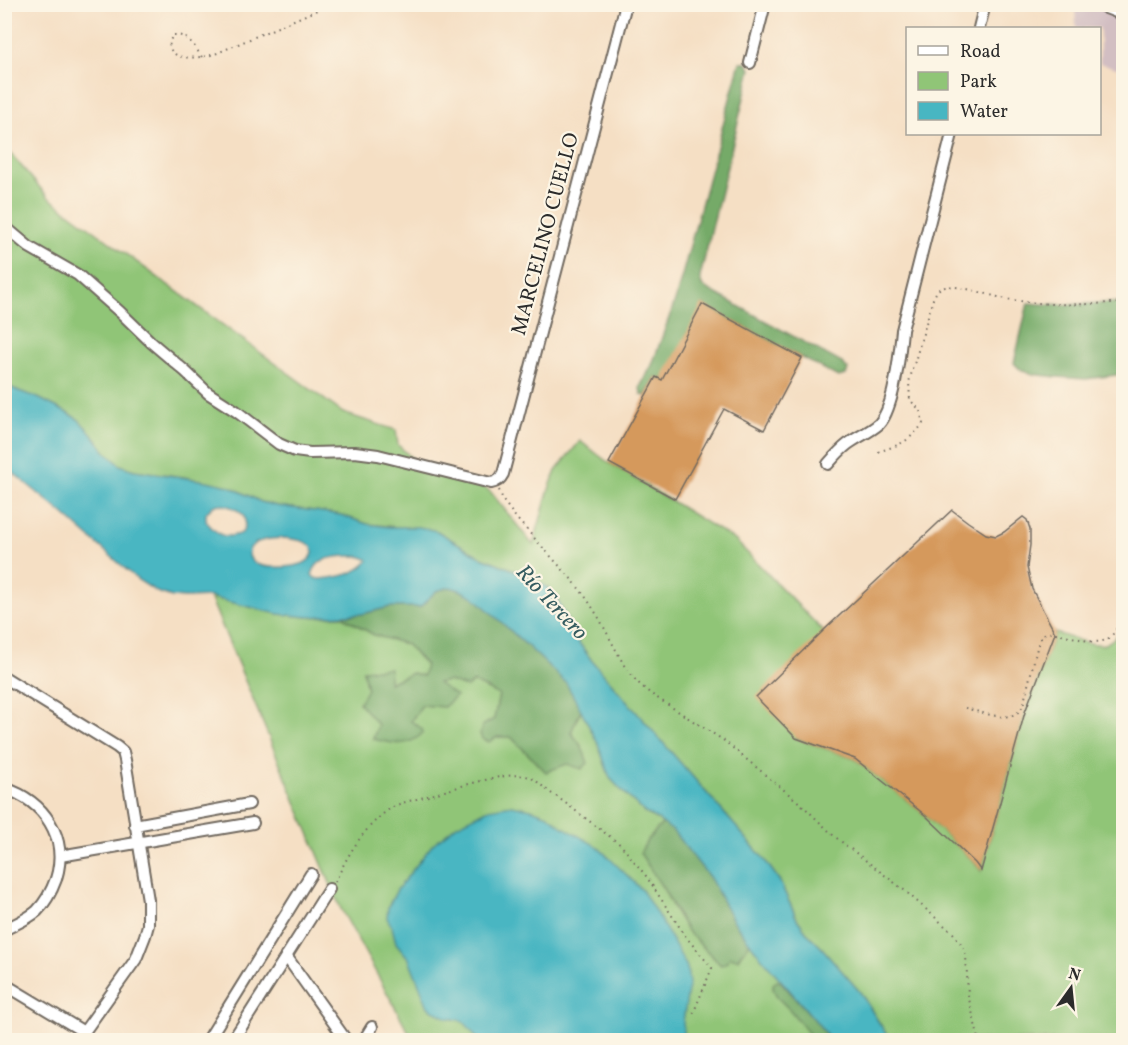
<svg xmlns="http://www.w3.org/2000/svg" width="1128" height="1045" viewBox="0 0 1128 1045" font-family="Vollkorn,serif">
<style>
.industrial{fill:#d2bec2}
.green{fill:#90c577;stroke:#5e7851;stroke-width:1.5}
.forest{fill:#74aa68;stroke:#506a4a;stroke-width:1.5}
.water{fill:#48b6c2;stroke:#3a7076;stroke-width:1.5;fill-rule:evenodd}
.building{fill:#d5995c}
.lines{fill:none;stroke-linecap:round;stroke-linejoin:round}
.minor-casing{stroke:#726a61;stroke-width:14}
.path{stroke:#726a61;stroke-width:2;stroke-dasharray:1.5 4.5;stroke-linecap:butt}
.minor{stroke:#fff;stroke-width:10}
.labels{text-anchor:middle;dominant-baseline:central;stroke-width:4.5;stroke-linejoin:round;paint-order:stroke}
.street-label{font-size:21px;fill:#2b2b2b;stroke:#fcf5e5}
.water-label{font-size:22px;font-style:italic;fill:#355c60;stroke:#fcf5e5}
</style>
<rect width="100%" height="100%" fill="#fcf5e5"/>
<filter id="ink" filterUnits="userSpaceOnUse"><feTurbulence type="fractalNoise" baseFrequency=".0167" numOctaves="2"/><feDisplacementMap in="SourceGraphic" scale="12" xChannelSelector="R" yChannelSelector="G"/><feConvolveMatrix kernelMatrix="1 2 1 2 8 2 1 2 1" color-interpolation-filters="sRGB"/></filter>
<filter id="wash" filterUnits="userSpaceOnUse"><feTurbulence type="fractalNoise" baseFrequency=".008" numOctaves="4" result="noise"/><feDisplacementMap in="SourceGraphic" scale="24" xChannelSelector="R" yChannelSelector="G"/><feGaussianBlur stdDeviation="1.35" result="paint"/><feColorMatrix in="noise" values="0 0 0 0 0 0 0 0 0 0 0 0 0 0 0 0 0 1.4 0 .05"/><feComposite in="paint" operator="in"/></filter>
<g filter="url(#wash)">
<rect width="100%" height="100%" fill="#f5dfc4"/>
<polygon class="industrial" points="1075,5 1123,5 1123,70 1100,63 1100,28 1076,28"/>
<g class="green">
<path d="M4 146 48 197 343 413 396 430 398 445 426 471 479 485 490 491 533 545 549 489 556 471 580 441 609 463 735 540 823 631 796 738 855 759 925 815 975 863 981 871 1025 712 1055 633C1067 636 1094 647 1105 644 1110 642 1114 638 1118 635L1121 661 1124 662 1123 1040H890L860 992 822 948 808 934 797 919 779 880 764 859 592 661 577 640 558 601 531 577 479 556 437 531 367 524 341 515 322 512 277 506 261 502 229 486 184 477 134 470 120 465 106 452 91 433 78 419 60 409 38 398 16 390 5 384Z"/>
<polygon points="210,597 278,614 308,617 342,616 374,635 406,644 426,665 424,676 412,673 388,683 363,671 367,689 378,726 373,738 411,721 422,705 444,707 437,683 448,681 466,687 473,682 499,695 494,720 497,737 511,737 546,772 582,747 571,732 581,710 598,744 610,778 624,793 645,813 663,823 648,839 664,890 673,908 687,931 721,965 730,957 738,959 750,943 815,1020 831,1040 413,1040 340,907"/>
</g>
<g class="forest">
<polygon points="740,62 746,62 751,69 700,277 702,286 842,363 848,369 846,375 838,377 703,305 663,380 656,377 645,396 641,394 640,387 652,365 675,301"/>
<path d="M1123 302V374L1086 379 1056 377 1031 374 1020 369 1014 363 1028 303C1060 306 1091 304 1123 302Z"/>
<path d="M450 587 460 590 474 597 536 654 566 683 581 710 571 732 582 747 588 763 582 769 567 764 546 772 511 737H497L489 742 482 739 480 734 482 726 494 719 499 695 473 682 467 687 448 681 438 683 456 696 444 707 422 705 411 721 422 729 423 733C406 749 393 743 373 739L378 725 359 703 367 689 363 670 390 668 389 683 412 673 423 676 426 665 406 644 374 635 342 616 362 614 390 607H420L436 591Z"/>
<polygon points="663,823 673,831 710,878 733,920 750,943 737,959 730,957 727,962 721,965 687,931 664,890 640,853 648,839"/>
<polygon points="777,981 781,982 815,1020 831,1040 811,1040 810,1035 790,1010 778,998 773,989 773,984"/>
</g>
<g class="water">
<path d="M4 384 16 390 38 398 60 409 78 419 91 433 106 452 120 465 134 470 207 481 229 486 261 502 277 506 322 512 341 515 367 524 390 527H419L437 531 479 556 531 577 548 588 558 601 577 640 592 661 764 859 779 880 797 919 808 934 822 948 860 992 890 1040H831L815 1020 756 951 733 920 710 878 673 831 657 819 645 813 624 793 610 778 598 744 581 710 566 683 536 654 474 597 460 590 450 587 436 591 420 607H390L362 614 308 617 278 614 210 597 185 598 172 597 157 592 138 580 61 512 5 466ZM219 504C236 507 252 514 242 533 224 540 217 535 206 521V513L213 506ZM283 538C291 539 315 540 313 553 312 557 308 561 304 563 293 568 252 572 249 555 247 539 273 539 283 538ZM347 556H359L367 559 368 561C357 575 336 578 319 579L315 578 312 575C316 558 332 557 347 556Z"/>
<polygon points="512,805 531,809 548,815 563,827 598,847 642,890 661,921 687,967 689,984 683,1022 685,1040 479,1040 465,1023 459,1020 447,1018 428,1007 409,959 396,943 392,927 387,918 388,907 397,890 433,844 457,825 489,809"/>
</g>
<g id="blocks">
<g class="building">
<polygon points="702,304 802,358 764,430 724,409 675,499 609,463 656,377 662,380"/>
<polygon points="952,510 968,522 986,534 996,536 1004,532 1023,517 1027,520 1030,529 1030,545 1027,567 1032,589 1055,633 1025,712 981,871 975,863 925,815 855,759 796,738 756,697 823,631"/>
</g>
</g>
</g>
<g filter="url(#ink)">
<use href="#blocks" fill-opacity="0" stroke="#726a61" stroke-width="1.5"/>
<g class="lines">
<defs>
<g id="minor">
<polyline points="1102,4 1106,8 1124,15"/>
<polyline points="979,28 985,4"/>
<polyline points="750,63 765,4"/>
<path d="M4 226 29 247 78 275 120 312 152 343 185 371 208 393 236 411 279 444 295 451 310 453 355 452 378 455 491 483C497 482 500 480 503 474L626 4"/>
<path d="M828 464C834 457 840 450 848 444 857 437 870 432 879 424 894 408 900 352 902 330L952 134"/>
<polyline points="4,677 117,747 123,752 125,760 148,900 148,925 145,936 136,959 84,1032 79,1040"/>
<path d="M4 788C44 801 69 837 56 879 52 890 46 902 37 911 28 919 15 924 4 930"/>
<polyline points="135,825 249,804"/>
<polyline points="60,856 253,823"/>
<polyline points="286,956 346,1040"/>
<polyline points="4,984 84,1032"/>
<polyline points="208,1040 311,874"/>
<polyline points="233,1040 329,889"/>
<polyline points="364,1040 372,1027"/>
</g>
</defs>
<use href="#minor" class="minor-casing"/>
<g class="path">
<path d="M202 57C194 46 188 34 173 35 170 40 168 44 171 50 178 62 204 57 215 54L331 4"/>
<path d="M878 452C901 444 907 443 923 424L920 410 910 400 909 382 933 299C936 293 937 288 945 287 960 284 995 298 1013 300 1050 306 1086 305 1124 302"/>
<polyline points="499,490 504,502 517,519 574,582 587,599 599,618 625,667 637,682 651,694 723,740 801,804 834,836 904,890 953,933 962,945 966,955 968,995 979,1040"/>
<path d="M965 708C982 712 1013 726 1023 706L1037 648C1038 644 1040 638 1043 635 1056 625 1092 651 1109 638 1118 631 1120 618 1124 608"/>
<path d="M335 882C347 857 360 833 382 815 385 812 389 809 393 807 402 802 414 800 424 797 446 791 505 771 526 776 538 779 544 790 556 796L621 845 646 876 686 937 712 968 693 1014"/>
</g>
<use href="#minor" class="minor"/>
</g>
</g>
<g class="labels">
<g class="street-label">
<text transform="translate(546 234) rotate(-75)">MARCELINO CUELLO</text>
</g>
<g class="water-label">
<text transform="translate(551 603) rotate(47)">Río Tercero</text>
</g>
</g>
<rect width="1128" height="1045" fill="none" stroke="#fcf5e5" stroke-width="24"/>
<rect x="906" y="27" width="195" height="108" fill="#fcf5e5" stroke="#a8a49b" stroke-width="1.5"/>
<rect x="918" y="46" width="30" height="9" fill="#ffffff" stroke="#a8a49b" stroke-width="1.5"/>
<text x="960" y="57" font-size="18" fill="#2b2b2b">Road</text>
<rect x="918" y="72" width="30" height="18" fill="#90c577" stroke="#a8a49b" stroke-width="1.5"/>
<text x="960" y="87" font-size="18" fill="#2b2b2b">Park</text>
<rect x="918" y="102" width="30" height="18" fill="#48b6c2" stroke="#a8a49b" stroke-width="1.5"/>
<text x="960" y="117" font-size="18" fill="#2b2b2b">Water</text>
<g transform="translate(1071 988) rotate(15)" stroke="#fcf5e5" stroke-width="4.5" paint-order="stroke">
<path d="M0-4.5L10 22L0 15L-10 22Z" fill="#2b2b2b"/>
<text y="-9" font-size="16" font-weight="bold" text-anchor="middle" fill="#2b2b2b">N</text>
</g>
</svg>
